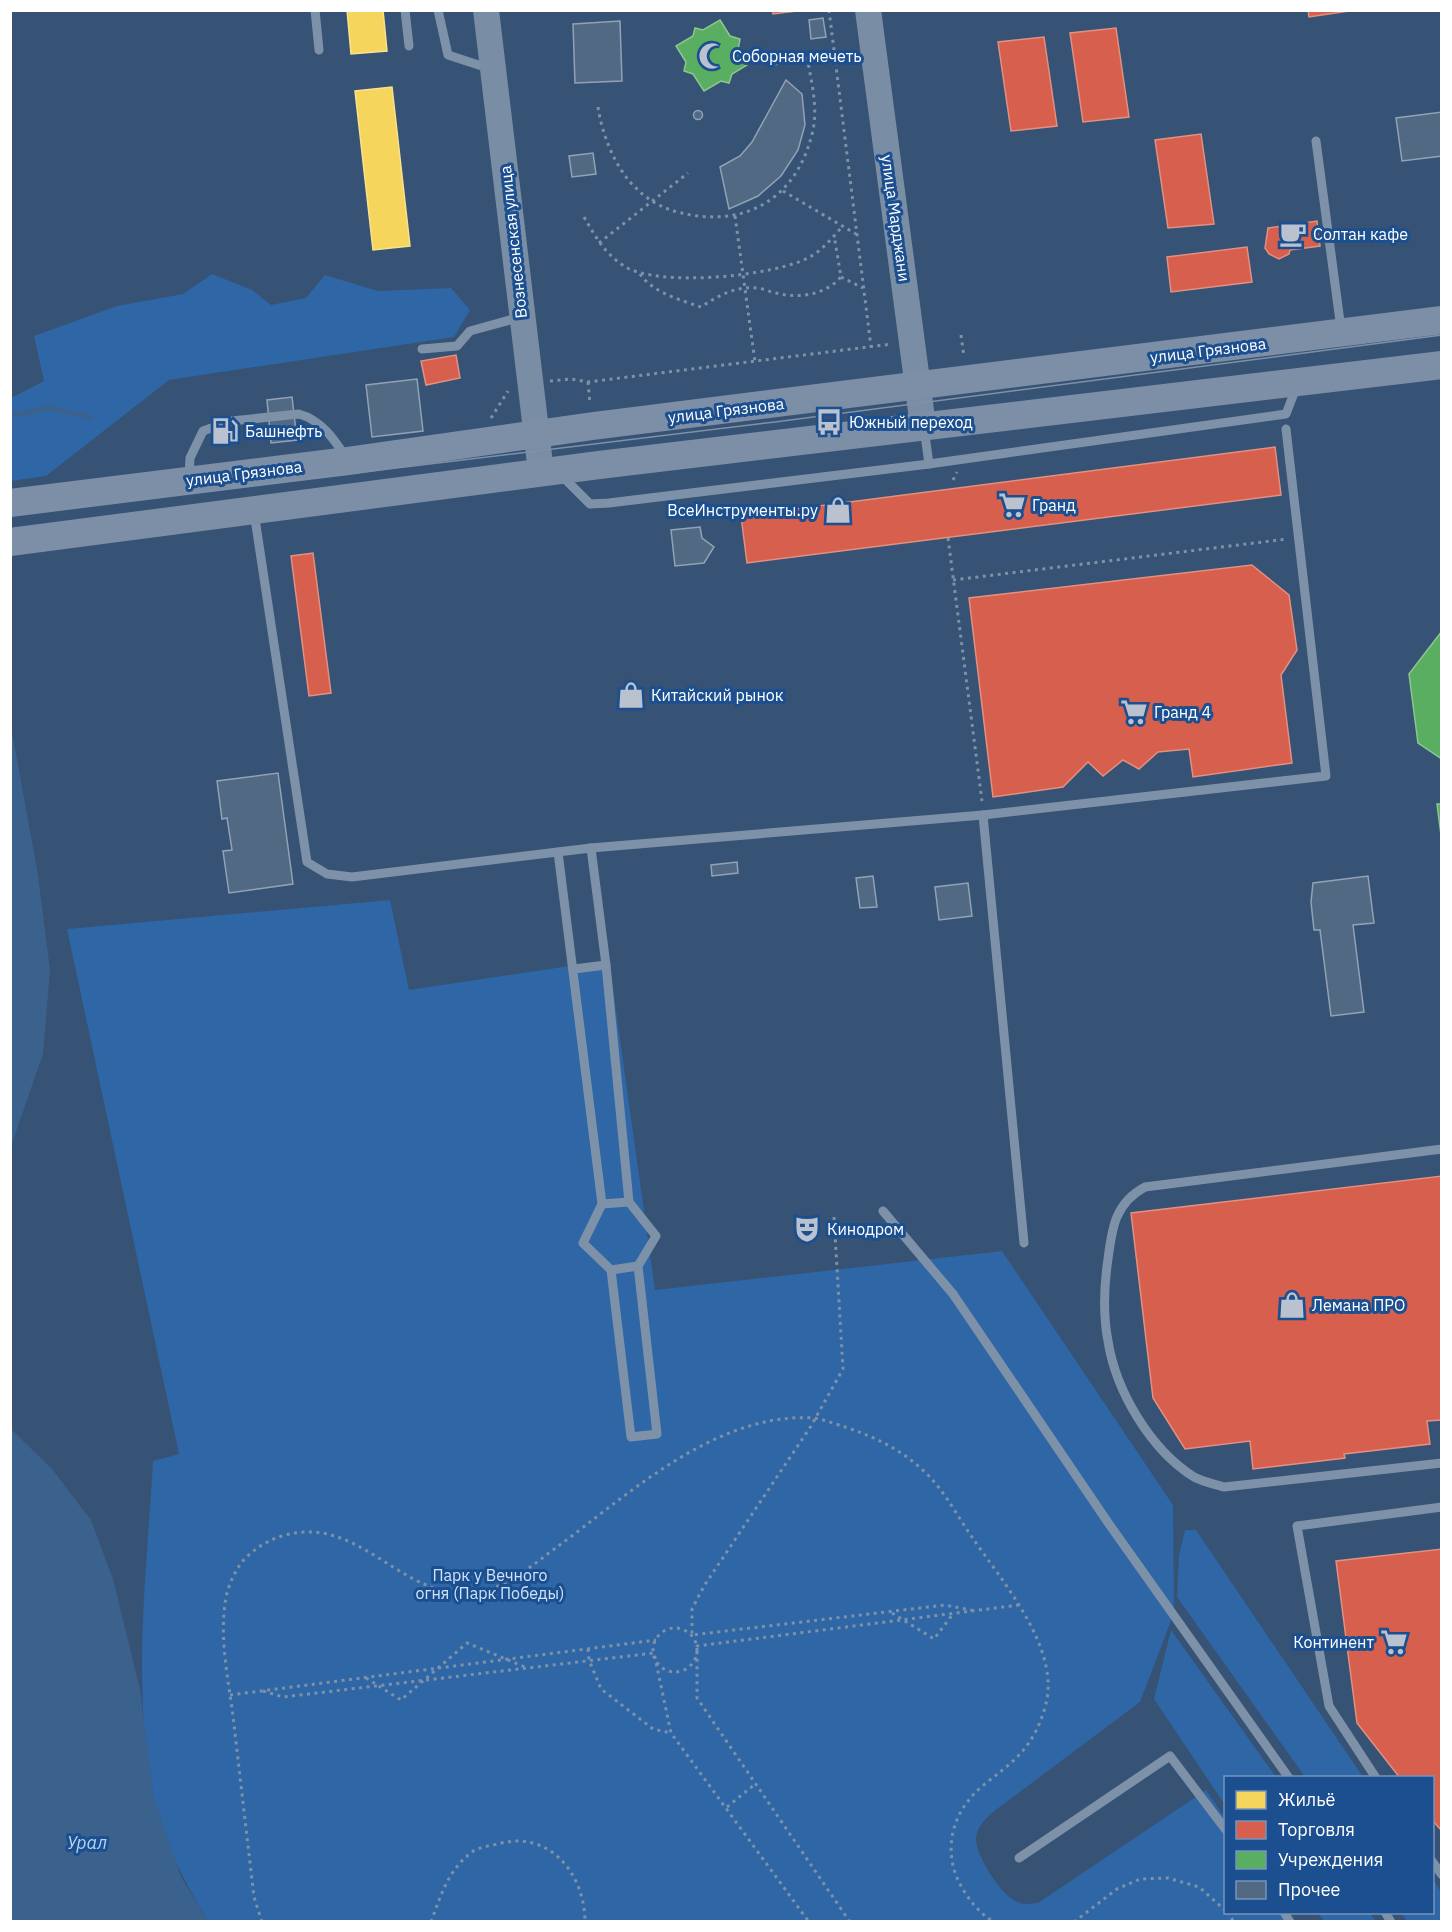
<svg xmlns="http://www.w3.org/2000/svg" width="1452" height="1932" viewBox="0 0 1452 1932" font-family="'IBM Plex Sans',sans-serif">
<style>
.green{fill:#2f66a5}
.water{fill:#3b618d}
.homes{fill:#f6d55c;stroke:#f9e28d;stroke-width:1.5}
.shops{fill:#d6604d;stroke:#e29082;stroke-width:1.5}
.public{fill:#5aae61;stroke:#8cc690;stroke-width:1.5}
.lines{fill:none;stroke-linecap:round;stroke-linejoin:round}
.stream{stroke:#3b618d;stroke-width:5}
.building{fill:#526984;stroke:#92a2b6;stroke-width:1.5}
.path{stroke:#7d92a8;stroke-width:3;stroke-dasharray:3 4.5;stroke-linecap:butt}
.lane{stroke:#7d92a8;stroke-width:9}
.secondary{stroke:#798da4;stroke-width:26}
.primary{stroke:#7d8ea7;stroke-width:28}
.tram{stroke:#7e92a7;stroke-width:1.5}
.labels{text-anchor:middle;dominant-baseline:central;stroke-width:6;stroke-linejoin:round;paint-order:stroke}
.poi-label{font-size:16px;fill:#fff;stroke:#1b4f8f;text-anchor:start}
.street-label{font-size:16px;fill:#fff;stroke:#1b4f8f}
.park-label{font-size:16px;fill:#cfe3fa;stroke:#1b4f8f}
.water-label{font-size:18px;font-style:italic;fill:#b5d3f5;stroke:#1b4f8f}
</style>
<rect width="100%" height="100%" fill="#365274"/>
<g class="green">
<polygon points="212,274 252,290 271,305 306,298 325,275 378,291 451,288 470,310 454,337 169,380 46,476 11,481 11,398 44,381 34,336 117,306 183,294"/>
<path d="M390 900 409 990 609 960 655 1290 1002 1251 1173 1505 1174 1613 1140 1702 993 1812C985 1819 977 1827 976 1839 976 1856 1002 1898 1020 1903 1025 1905 1033 1903 1038 1903L1206 1790 1225 1818 1226 1912 1289 1913 1295 1921H208C185 1883 163 1842 154 1797 131 1687 147 1573 153 1461L179 1454 67 929Z"/>
<polygon points="1185,1530 1196,1530 1363,1777 1305,1777 1177,1597 1179,1555"/>
<polygon points="1171,1630 1276,1777 1226,1778 1225,1805 1154,1699"/>
<polygon points="1433,1879 1441,1892 1441,1921 1407,1921 1401,1913 1432,1912"/>
<polygon points="1318,1913 1370,1913 1375,1921 1324,1921"/>
</g>
<g class="water">
<polygon points="10,721 38,875 50,970 43,1054 11,1146"/>
<polygon points="11,1429 52,1469 91,1520 113,1579 140,1689 154,1798 181,1877 208,1921 11,1921"/>
</g>
<g class="homes">
<polygon points="347,10 383,10 387,51 351,54"/>
<polygon points="392,87 410,246 373,250 355,91"/>
</g>
<g class="shops">
<polygon points="772,10 805,10 773,14"/>
<polygon points="1308,10 1356,10 1309,17"/>
<polygon points="1116,28 1129,117 1083,122 1070,33"/>
<polygon points="1044,37 1057,126 1011,131 998,42"/>
<polygon points="1201,134 1214,224 1168,228 1155,140"/>
<polygon points="1317,221 1320,246 1290,250 1289,254 1279,259 1269,254 1265,248 1268,228"/>
<polygon points="1247,247 1252,282 1171,292 1167,257"/>
<polygon points="456,355 460,378 426,385 421,361"/>
<polygon points="1275,447 1281,495 747,563 741,516"/>
<polygon points="313,553 331,693 309,696 291,556"/>
<polygon points="1252,565 1289,595 1297,650 1281,675 1292,763 1193,777 1189,749 1158,752 1139,769 1123,760 1103,776 1088,762 1063,787 993,797 969,598"/>
<polygon points="1442,1176 1442,1420 1427,1421 1430,1444 1344,1454 1345,1458 1253,1469 1250,1441 1185,1449 1153,1398 1131,1213"/>
<polygon points="1442,1549 1442,1831 1432,1820 1432,1778 1400,1778 1357,1723 1336,1561"/>
</g>
<g class="public">
<polygon points="720,20 730,36 740,39 738,50 747,65 732,74 729,83 721,81 704,91 693,74 684,71 686,62 676,46 693,36 695,28 703,30"/>
<polygon points="1442,631 1442,759 1418,743 1409,674"/>
<polygon points="1437,804 1442,804 1442,843"/>
</g>
<g class="lines">
<polyline class="stream" points="10,416 49,408 90,417"/>
</g>
<g class="building">
<polygon points="823,18 826,37 811,39 809,20"/>
<polygon points="620,21 622,81 575,83 573,24"/>
<polygon points="786,80 802,94 805,125 798,150 781,176 758,196 729,209 720,167 740,156 752,142"/>
<circle cx="698" cy="115" r="4.5"/>
<polygon points="1442,112 1442,156 1402,161 1396,118"/>
<polygon points="593,153 596,174 572,177 569,156"/>
<polygon points="417,379 423,431 372,437 366,385"/>
<polygon points="292,397 297,440 271,443 267,400"/>
<polygon points="700,527 702,538 714,547 704,563 675,566 671,530"/>
<polygon points="278,773 293,884 229,893 223,851 232,850 227,818 222,819 217,781"/>
<polygon points="737,862 738,873 712,876 711,865"/>
<polygon points="873,876 877,907 860,908 856,878"/>
<polygon points="1368,876 1374,923 1353,925 1364,1012 1331,1016 1320,930 1314,930 1311,902 1313,883"/>
<polygon points="968,883 972,916 939,920 935,887"/>
</g>
<g class="lines">
<g class="path">
<polyline points="829,10 871,347"/>
<polyline points="775,64 834,53"/>
<path d="M598 107C602 135 616 170 637 189 654 206 674 213 698 216 758 223 800 189 813 130 818 106 811 80 807 57"/>
<polyline points="783,191 856,234"/>
<polyline points="735,216 755,362"/>
<path d="M584 217C595 236 605 254 624 266 658 288 773 276 808 258 822 251 832 238 842 227"/>
<polyline points="599,243 688,173"/>
<path d="M640 274C652 292 680 300 701 307 719 295 736 286 758 288 764 289 770 292 776 293 799 299 825 295 841 277L834 235"/>
<polyline points="841,277 863,288"/>
<polyline points="961,335 964,357"/>
<polyline points="550,381 571,379 588,382 892,344"/>
<polyline points="588,382 590,404"/>
<polyline points="491,418 508,391"/>
<polyline points="953,480 957,472"/>
<polyline points="948,538 982,801"/>
<polyline points="953,580 1287,539"/>
<polyline points="834,1217 843,1369 811,1426 704,1586 692,1609 692,1635 945,1605 976,1611"/>
<polyline points="892,1613 934,1639 953,1614"/>
<circle cx="675" cy="1650" r="22"/>
<polyline points="588,1649 589,1660 601,1689 653,1729 671,1733"/>
<polyline points="366,1678 401,1700 467,1643 525,1667"/>
<polyline points="263,1691 283,1697 654,1653 671,1733 809,1922"/>
<polyline points="230,1695 656,1640"/>
<polyline points="727,1807 754,1785"/>
<polyline points="1227,1912 1234,1922"/>
<path d="M262 1922 254 1897C247 1837 240 1777 233 1716 228 1677 218 1633 227 1593 230 1582 235 1572 241 1563 252 1550 266 1541 282 1536 359 1512 401 1601 474 1593 504 1589 529 1568 553 1550 627 1496 715 1412 813 1418 823 1419 835 1424 845 1427 878 1438 904 1451 929 1476 946 1494 958 1517 972 1537 1001 1580 1057 1644 1047 1699 1044 1714 1037 1732 1028 1744 1015 1763 996 1774 979 1789 953 1813 944 1846 957 1878 965 1895 977 1912 994 1922"/>
<path d="M431 1922C441 1895 448 1870 472 1852 478 1847 490 1846 498 1844 549 1829 585 1874 585 1922"/>
<polyline points="850,1922 697,1698 697,1646 1019,1605"/>
<polyline points="1074,1922 1117,1889 1140,1879 1168,1878 1199,1887 1226,1911"/>
</g>
<g class="lane">
<polyline points="315,10 319,50"/>
<polyline points="405,10 409,46"/>
<polyline points="438,10 448,55 491,69"/>
<polyline points="1316,141 1341,329"/>
<polyline points="422,349 457,346 470,331 521,317"/>
<polyline points="924,428 929,464"/>
<polyline points="562,476 590,504 609,503 929,464 1286,414 1296,388"/>
<path d="M189 477 190 458 203 431 231 421 299 414C321 420 334 439 345 456"/>
<polyline points="254,512 307,862 327,874 352,877 591,848 983,815"/>
<polyline points="558,852 602,1204 583,1243 611,1270 631,1437 657,1434 638,1266 656,1236 629,1202 606,965 591,848"/>
<polyline points="574,969 606,965"/>
<path d="M1442 1149 1145 1187C1115 1203 1112 1228 1108 1259 1104 1286 1103 1315 1108 1341 1116 1392 1151 1450 1194 1477 1203 1482 1215 1484 1224 1487L1442 1463"/>
<polyline points="602,1204 629,1202"/>
<polyline points="883,1211 953,1294 1109,1524 1289,1778"/>
<polyline points="1024,1243 983,815 1326,776 1286,429"/>
<polyline points="611,1270 638,1266"/>
<polyline points="1376,1778 1329,1706 1297,1526 1442,1507"/>
<polyline points="1019,1858 1170,1756 1226,1830"/>
<polyline points="1432,1861 1442,1875"/>
<polyline points="1284,1912 1290,1922"/>
<polyline points="1385,1912 1391,1922"/>
</g>
<g class="secondary">
<polyline points="486,10 541,472"/>
<polyline points="868,10 923,426"/>
</g>
<g class="primary">
<polyline points="10,503 348,461 593,426 1442,320"/>
<polyline points="10,542 599,465 1442,365"/>
</g>
<polyline class="tram" points="10,515 775,422 1442,335"/>
</g>
<defs>
<symbol id="mosque-bare" viewBox="-9 -9 18 18"><path d="M3.5-4.9A6 6 0 1 0 3.5 4.9A5 5 0 1 1 3.5-4.9Z" fill="#b9c2ce" stroke="#1b4f8f" stroke-width="2.5" paint-order="stroke"/></symbol>
<symbol id="cafe-bare" viewBox="-9 -9 18 18"><path d="M-5.5-4.5H6V0H3Q3 3.5 0 3.5H-2.5Q-5.5 3.5-5.5 0ZM3-3.2v2h1.7v-2ZM-6 4.5H4V6H-6Z" fill="#b9c2ce" stroke="#1b4f8f" stroke-width="2.5" paint-order="stroke"/></symbol>
<symbol id="bus-bare" viewBox="-9 -9 18 18"><path d="M-5-6H5V4H4V6H2V4H-2V6H-4V4H-5ZM-3.5-4V0h7V-4ZM-3.5 1.2v1.5H-2V1.2ZM2 1.2v1.5H3.5V1.2Z" fill="#b9c2ce" stroke="#1b4f8f" stroke-width="2.5" paint-order="stroke"/></symbol>
<symbol id="fuel-bare" viewBox="-9 -9 18 18"><path d="M-5.5-6h7V0h2V4h1.3V-2.5L3-4.5l.8-.8L6-3V5H2.5V1h-1V6h-7ZM-4.2-4.7v3.2H.2V-4.7Z" fill="#b9c2ce" stroke="#1b4f8f" stroke-width="2.5" paint-order="stroke"/></symbol>
<symbol id="supermarket-bare" viewBox="-9 -9 18 18"><path d="M-6-5.5h2.5l.6 2H6L4.5 2H-2.5L-4.4-4H-6ZM-1.5 3.2a1.3 1.3 0 1 0 .1 0ZM3 3.2a1.3 1.3 0 1 0 .1 0Z" fill="#b9c2ce" stroke="#1b4f8f" stroke-width="2.5" paint-order="stroke"/></symbol>
<symbol id="shop-bare" viewBox="-9 -9 18 18"><path d="M-5-2.5h2.3a2.7 3.5 0 0 1 5.4 0H5L5.5 6h-11ZM-1.5-2.5h3a1.5 2.3 0 0 0-3 0Z" fill="#b9c2ce" stroke="#1b4f8f" stroke-width="2.5" paint-order="stroke"/></symbol>
<symbol id="theatre-bare" viewBox="-9 -9 18 18"><path d="M-5-5.5Q0-4 5-5.5V0Q5 5 0 6Q-5 5-5 0ZM-3.3-2.5H-1v1.5H-3.3ZM1-2.5H3.3v1.5H1ZM-2.8 1Q0 5.5 2.8 1Z" fill="#b9c2ce" stroke="#1b4f8f" stroke-width="2.5" paint-order="stroke"/></symbol>
</defs>
<g fill-rule="evenodd">
<use href="#mosque-bare" x="693" y="37" width="38" height="38"/>
<use href="#cafe-bare" x="1274" y="215" width="38" height="38"/>
<use href="#bus-bare" x="810" y="403" width="38" height="38"/>
<use href="#fuel-bare" x="206" y="412" width="38" height="38"/>
<use href="#supermarket-bare" x="993" y="486" width="38" height="38"/>
<use href="#shop-bare" x="819" y="491" width="38" height="38"/>
<use href="#shop-bare" x="612" y="676" width="38" height="38"/>
<use href="#supermarket-bare" x="1115" y="693" width="38" height="38"/>
<use href="#theatre-bare" x="788" y="1210" width="38" height="38"/>
<use href="#shop-bare" x="1273" y="1286" width="38" height="38"/>
<use href="#supermarket-bare" x="1375" y="1623" width="38" height="38"/>
</g>
<g class="labels">
<g class="poi-label">
<text x="732" y="56">Соборная мечеть</text>
<text x="1313" y="234">Солтан кафе</text>
<text x="849" y="422">Южный переход</text>
<text x="245" y="431">Башнефть</text>
<text x="1032" y="505">Гранд</text>
<text x="818" y="510" text-anchor="end">ВсеИнструменты.ру</text>
<text x="651" y="695">Китайский рынок</text>
<text x="1154" y="712">Гранд 4</text>
<text x="827" y="1229">Кинодром</text>
<text x="1312" y="1305">Лемана ПРО</text>
<text x="1374" y="1642" text-anchor="end">Континент</text>
</g>
<g class="street-label">
<text transform="translate(896 218) rotate(82)">улица Марджани</text>
<text transform="translate(513 242) rotate(-96)">Вознесенская улица</text>
<text transform="translate(1208 350) rotate(-7)">улица Грязнова</text>
<text transform="translate(726 410) rotate(-7)">улица Грязнова</text>
<text transform="translate(244 473) rotate(-7)">улица Грязнова</text>
</g>
<g class="park-label">
<text x="490" y="1575">Парк у Вечного<tspan x="490" dy="18">огня (Парк Победы)</tspan></text>
</g>
<g class="water-label">
<text x="87" y="1842">Урал</text>
</g>
</g>
<rect width="1452" height="1932" fill="none" stroke="#ffffff" stroke-width="24"/>
<rect x="1224" y="1776" width="210" height="138" fill="#1b4f8f" stroke="#7695bc" stroke-width="1.5"/>
<rect x="1236" y="1791" width="30" height="18" fill="#f6d55c" stroke="#7695bc" stroke-width="1.5"/>
<text x="1278" y="1806" font-size="18" fill="#ffffff">Жильё</text>
<rect x="1236" y="1821" width="30" height="18" fill="#d6604d" stroke="#7695bc" stroke-width="1.5"/>
<text x="1278" y="1836" font-size="18" fill="#ffffff">Торговля</text>
<rect x="1236" y="1851" width="30" height="18" fill="#5aae61" stroke="#7695bc" stroke-width="1.5"/>
<text x="1278" y="1866" font-size="18" fill="#ffffff">Учреждения</text>
<rect x="1236" y="1881" width="30" height="18" fill="#526984" stroke="#7695bc" stroke-width="1.5"/>
<text x="1278" y="1896" font-size="18" fill="#ffffff">Прочее</text>
</svg>
